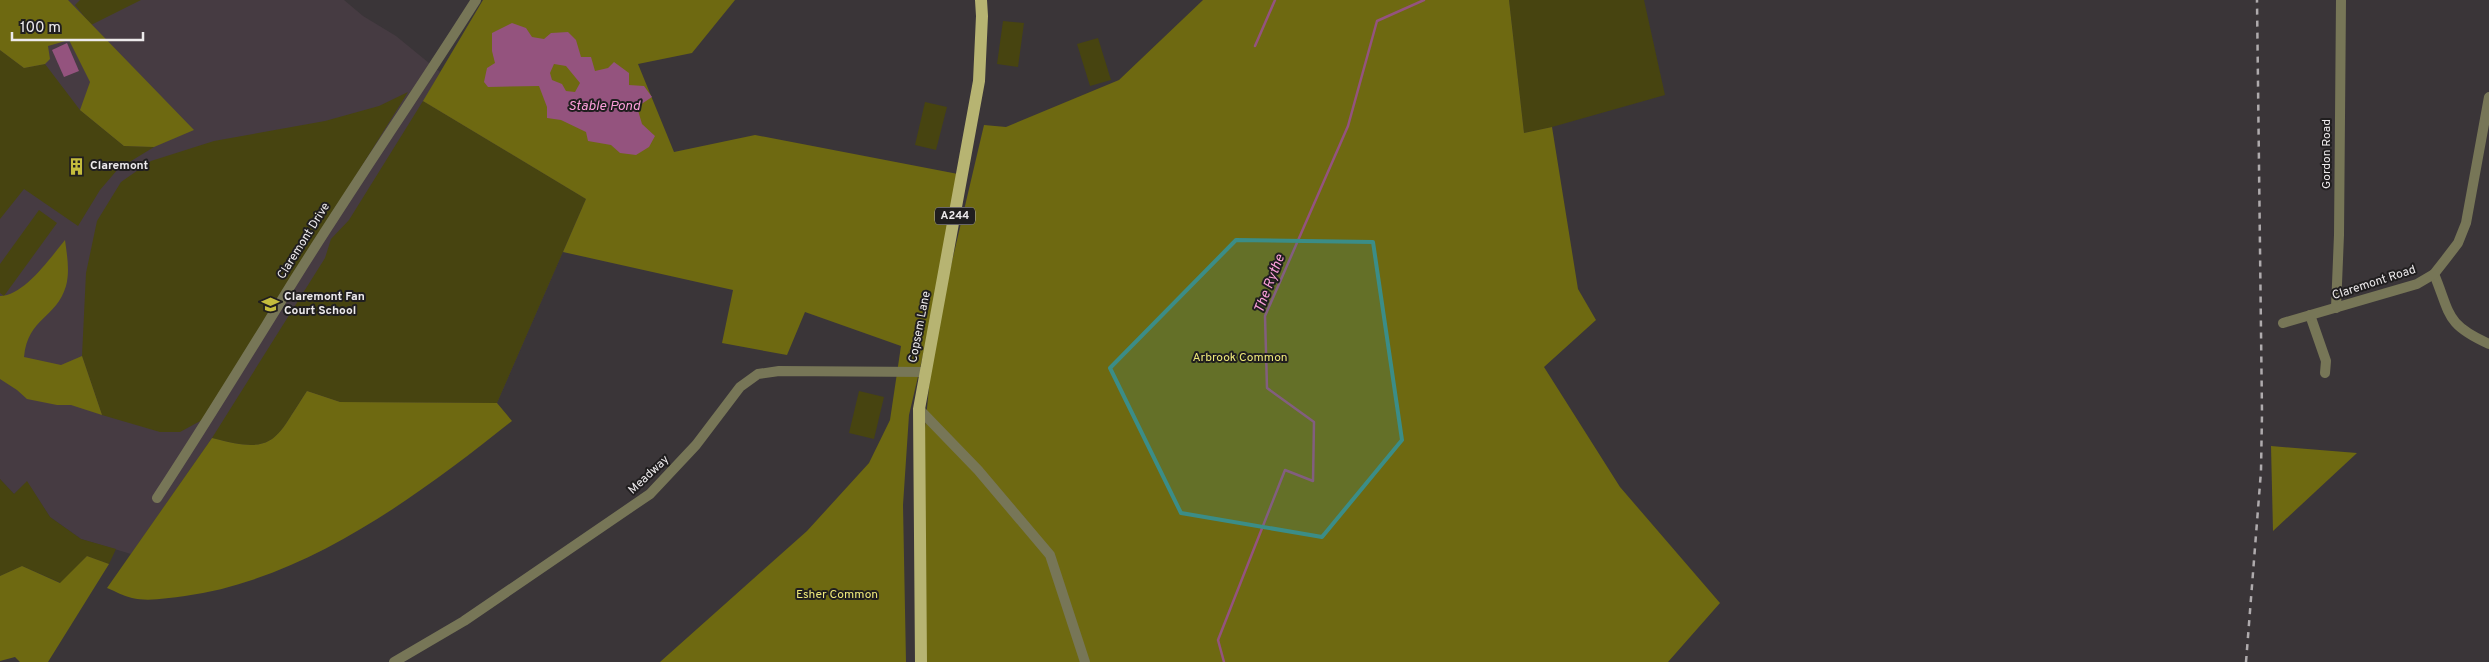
<svg xmlns="http://www.w3.org/2000/svg" width="2489" height="662" viewBox="0 0 2489 662" font-family="Overpass,sans-serif">
<style>
.built{fill:#463b42}
.green{fill:#474410}
.forest{fill:#6e6911}
.water{fill:#94537e;fill-rule:evenodd}
.lines{fill:none;stroke-linecap:round;stroke-linejoin:round}
.stream{stroke:#94537e;stroke-width:2.5}
.street{stroke:#777657;stroke-width:10}
.primary{stroke:#b7b472;stroke-width:12}
.rail{stroke:#afabad;stroke-width:2.5;stroke-dasharray:6 6;stroke-linecap:butt}
.marked{fill:#3b8d87;fill-opacity:0.2;stroke:#3b8d87;stroke-width:4;stroke-linejoin:round}
.labels{text-anchor:middle;dominant-baseline:central;stroke-width:4;stroke-linejoin:round;paint-order:stroke}
.shield{fill:#201e1f;stroke:#b0adae;stroke-width:1}
.shield-label{font-size:11px;font-weight:bold;fill:#edeaec}
.street-label{font-size:12px;fill:#edeaec;stroke:#201e1f}
.poi-label{font-size:12px;font-weight:bold;fill:#edeaec;stroke:#201e1f;text-anchor:start}
.park-label{font-size:12px;fill:#eee87a;stroke:#201e1f}
.water-label{font-size:14px;font-style:italic;fill:#fc9fda;stroke:#201e1f}
</style>
<rect width="100%" height="100%" fill="#3a3538"/>
<polygon class="built" points="0,0 344,0 363,16 396,36 440,72 424,101 586,199 497,403 340,402 212,438 131,554 81,539 50,517 27,482 14,494 0,479"/>
<g class="green">
<polygon points="80,0 141,0 91,25 75,5"/>
<polygon points="1509,0 1644,0 1665,95 1552,127 1524,133"/>
<polygon points="1003,21 1024,23 1018,67 997,64"/>
<polygon points="1098,38 1111,80 1090,86 1077,44"/>
<polygon points="0,50 24,68 45,64 80,110 124,146 154,147 118,169 100,190 78,226 24,189 0,219"/>
<polygon points="408,92 204,419 180,432 160,432 102,415 82,356 86,273 97,221 121,182 151,161 214,141 325,121 379,106"/>
<path d="M423 101 586 199 497 403 340 402 307 391C274 441 276 455 212 438L325 258 331 239 349 220Z"/>
<polygon points="925,102 947,107 936,150 915,145"/>
<polygon points="39,210 57,223 4,296 0,293 0,264"/>
<polygon points="859,391 884,397 874,439 849,433"/>
<polygon points="0,479 14,494 27,481 50,517 81,539 116,549 109,564 87,556 61,583 22,566 0,576"/>
</g>
<g class="forest">
<polygon points="0,0 68,0 194,130 154,147 124,146 80,110 90,82 69,40 48,46 50,59 45,64 24,68 0,50"/>
<polygon points="483,0 735,0 692,53 638,64 674,152 755,135 958,174 924,351 909,415 903,505 906,662 660,662 807,531 869,463 890,420 901,346 805,312 787,355 722,343 733,290 563,252 586,199 423,101"/>
<polygon points="1203,0 1509,0 1524,133 1552,127 1578,289 1596,320 1544,367 1620,487 1720,603 1668,662 924,662 923,448 934,338 984,125 1006,127 1119,80"/>
<path d="M65 240C67 255 70 271 66 286 56 319 28 317 24 357L61 365 82 356 102 415 71 405H57L27 399 17 390 0 379V296C24 296 51 257 65 240Z"/>
<path d="M307 391 340 402 497 403 512 421C418 496 306 579 185 596 168 598 148 602 132 598 123 596 115 591 107 588L212 438C276 455 274 441 307 391Z"/>
<polygon points="2271,446 2357,453 2273,531"/>
<polygon points="87,556 109,564 48,662 20,662 15,657 0,661 0,576 22,566 60,583"/>
</g>
<g class="water">
<path d="M512 23 526 28 532 37 544 39 551 33 568 32 576 40 581 57H591L595 71 608 68 614 62 629 73V85L644 86 652 97 637 107 642 124 655 136 649 147 636 155 620 153 611 145 588 141 586 132 561 120 547 118V107L539 86 488 87 484 82 487 68 495 63 492 51V33ZM554 64 566 66 580 83 575 92 566 91 562 84 552 80 550 73Z"/>
<polygon points="67,43 79,71 64,77 52,50"/>
</g>
<g class="lines">
<g class="stream">
<polyline points="1255,46 1275,0"/>
<polyline points="1224,662 1218,640 1285,470 1313,481 1314,422 1267,388 1265,316 1348,126 1377,21 1424,0"/>
</g>
<g class="street">
<path d="M2434 274C2451 315 2445 324 2489 344"/>
<polyline points="2336,308 2339,235 2341,0"/>
<polyline points="2310,315 2326,361 2325,373"/>
<polyline points="2283,323 2417,284 2434,274 2445,260 2458,243 2466,223 2489,97"/>
<polyline points="919,409 978,470 1050,555 1085,662"/>
<path d="M157 498C205 425 250 351 296 277 355 183 417 93 476 0"/>
<polyline points="394,662 464,621 650,494 696,445 740,387 758,374 779,371 926,372"/>
</g>
<polyline class="primary" points="921,662 919,409 979,81 982,16 981,0"/>
<polyline class="rail" points="2246,662 2261,471 2262,413 2257,0"/>
</g>
<path class="marked" d="M1236 240 1373 242 1402 440 1322 537 1181 513 1110 368Z"/>
<defs>
<symbol id="building-bare" viewBox="-9 -9 18 18"><path d="M-4-6H4V6H1V3H-1V6H-4ZM-2.5-4.3h1.7v1.8h-1.7ZM.8-4.3h1.7v1.8H.8ZM-2.5-1h1.7V.8h-1.7ZM.8-1h1.7V.8H.8Z" fill="#c4bc3d" stroke="#201e1f" stroke-width="2.5" paint-order="stroke"/></symbol>
<symbol id="school-bare" viewBox="-9 -9 18 18"><path d="M0-5L7-2L0 1L-7-2ZM-4 1L0 2.5L4 1V4Q0 6-4 4Z" fill="#c4bc3d" stroke="#201e1f" stroke-width="2.5" paint-order="stroke"/></symbol>
</defs>
<g fill-rule="evenodd">
<use href="#building-bare" x="64" y="154" width="25" height="25"/>
<use href="#school-bare" x="258" y="292" width="25" height="25"/>
</g>
<g class="labels">
<rect class="shield" x="935" y="207.5" width="40" height="17" rx="4"/>
<g class="shield-label">
<text x="955" y="216">A244</text>
</g>
<g class="street-label">
<text transform="translate(2327 154) rotate(-90)">Gordon Road</text>
<text transform="translate(304 241) rotate(-58)">Claremont Drive</text>
<text transform="translate(2374 283) rotate(-18)">Claremont Road</text>
<text transform="translate(920 327) rotate(-79)">Copsem Lane</text>
<text transform="translate(649 475) rotate(-43)">Meadway</text>
</g>
<g class="poi-label">
<text x="90" y="166">Claremont</text>
<text x="284" y="297">Claremont Fan<tspan x="284" dy="14">Court School</tspan></text>
</g>
<g class="park-label">
<text x="1240" y="358">Arbrook Common</text>
<text x="837" y="595">Esher Common</text>
</g>
<g class="water-label">
<text x="604" y="106">Stable Pond</text>
<text transform="translate(1270 284) rotate(-69)">The Rythe</text>
</g>
</g>
<path d="M12 32v8h131v-8" fill="none" stroke="#edeaec" stroke-width="2.5"/>
<text x="20" y="32" font-size="15" fill="#edeaec" stroke="#201e1f" stroke-width="4" paint-order="stroke">100 m</text>
</svg>
